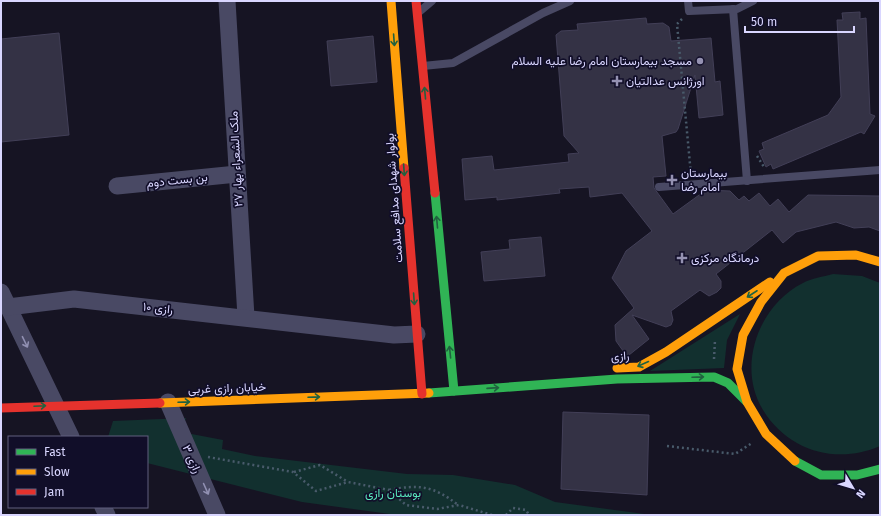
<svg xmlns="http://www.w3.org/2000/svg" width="881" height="516" viewBox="0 0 881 516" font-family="'Fira Sans',Vazirmatn,sans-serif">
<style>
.green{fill:#12302f}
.building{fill:#343245;stroke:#423f57}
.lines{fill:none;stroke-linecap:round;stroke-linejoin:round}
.path{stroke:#495b6b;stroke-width:2.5;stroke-dasharray:2 3;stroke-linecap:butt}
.lane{stroke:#494964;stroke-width:8}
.street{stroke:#494964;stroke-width:17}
.fast{stroke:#30b455;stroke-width:9}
.slow{stroke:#ff9f0a;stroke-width:9}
.jam{stroke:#e5322d;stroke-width:9}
.oneway{stroke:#20613f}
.oneway2{stroke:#9190b2}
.poi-dot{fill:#9592b2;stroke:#110e29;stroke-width:1.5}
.labels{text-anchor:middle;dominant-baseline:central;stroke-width:3.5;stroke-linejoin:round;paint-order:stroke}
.poi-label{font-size:12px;fill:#d9d6ff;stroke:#110e29;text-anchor:start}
.street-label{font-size:12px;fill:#d9d6ff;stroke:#110e29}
.park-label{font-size:12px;fill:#59e8bd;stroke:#110e29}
</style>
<rect width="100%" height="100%" fill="#161423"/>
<g class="green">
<path d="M833 274 862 276 880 283V446C837 465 788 451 763 410 736 366 759 305 803 283 812 278 823 277 833 274Z"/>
<polygon points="740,314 727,340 724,368 650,371"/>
<polygon points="186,418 181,432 223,440 222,449 255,456 407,474 453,475 515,485 555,502 652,515 397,515 302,502 147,463 147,437 108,437 113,421"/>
</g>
<g class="building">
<polygon points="860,12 860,19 866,18 870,114 875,116 864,134 861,132 773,169 771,164 766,167 759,151 764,149 762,143 828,115 841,97 837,20 843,20 842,13"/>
<polygon points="646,18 647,24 663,23 669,27 671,41 711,38 715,82 720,81 723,115 699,118 695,75 678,129 676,132 662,136 666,176 653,177 654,188 673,214 706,190 730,191 739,200 744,196 749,201 759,193 770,206 778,199 789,212 808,195 880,196 880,231 869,227 854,228 836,222 796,232 783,243 772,230 716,274 721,281 721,288 717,292 709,296 700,290 671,311 673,320 671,325 666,327 632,315 649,339 629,355 626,355 616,341 615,325 634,308 612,278 626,251 652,231 622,193 590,197 589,187 559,189 560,193 497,200 497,197 465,200 462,159 492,156 494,170 569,162 568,154 579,153 564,136 556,35 561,31 578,30 577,24"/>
<polygon points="59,33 69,135 1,142 1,39"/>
<polygon points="373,36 377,82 331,86 327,41"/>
<polygon points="541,237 545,276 484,281 481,252 510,249 509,240"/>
<polygon points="563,412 649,415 647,495 561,489"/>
</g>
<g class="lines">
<g class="path">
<polyline points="682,19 677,24 691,175"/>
<polyline points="757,156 764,167"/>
<polyline points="714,359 715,340"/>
<polyline points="667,446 735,454 752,443"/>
<polyline points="208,457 293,472 316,491 348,482 389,490 406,505 437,509 459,505 492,515"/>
<polyline points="294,472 320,465 348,482"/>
<path d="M389 490C419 484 434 486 458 505"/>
<polyline points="506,515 513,508 526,510 529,515"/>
</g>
<g class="lane">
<polyline points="688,1 689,11 737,9 753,1"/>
<polyline points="733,9 747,181"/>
<polyline points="419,12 432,1"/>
<polyline points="423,66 453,63 543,13 570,1"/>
<polyline points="659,187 880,170"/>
</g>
<g class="street">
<polyline points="227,1 246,317"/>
<polyline points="117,186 237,174"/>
<polyline points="1,292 71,437"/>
<polyline points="8,307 74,299 394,335 417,334"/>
<polyline points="168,402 217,515"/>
<polyline points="103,507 107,515"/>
</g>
<g class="fast">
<polyline points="435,193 454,391"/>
<polyline points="429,393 617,379 714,377 728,383 747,402"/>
<polyline points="795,461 821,475 857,475 880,469"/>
</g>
<g class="slow">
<polyline points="391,1 404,168"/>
<polyline points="617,368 639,367 666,352 770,282"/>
<polyline points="160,403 429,393"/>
<polyline points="795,461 766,434 747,402 737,369 743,335 761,302 784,273 818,256 856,255 880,262"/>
</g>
<g class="jam">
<polyline points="416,1 435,193"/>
<polyline points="404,168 422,394"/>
<polyline points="1,408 160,403"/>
</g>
</g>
<defs><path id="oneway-shaft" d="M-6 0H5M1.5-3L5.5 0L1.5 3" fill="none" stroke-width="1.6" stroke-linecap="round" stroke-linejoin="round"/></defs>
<g class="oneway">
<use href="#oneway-shaft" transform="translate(394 40) rotate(86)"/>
<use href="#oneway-shaft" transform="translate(425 93) rotate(-95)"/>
<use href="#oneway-shaft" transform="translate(404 170) rotate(86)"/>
<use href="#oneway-shaft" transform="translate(437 222) rotate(-95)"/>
<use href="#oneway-shaft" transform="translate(752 294) rotate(147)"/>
<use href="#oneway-shaft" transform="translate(414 299) rotate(86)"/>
<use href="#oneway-shaft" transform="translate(450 352) rotate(-96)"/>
<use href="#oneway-shaft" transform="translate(643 364) rotate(156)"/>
<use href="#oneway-shaft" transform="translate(698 377) rotate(-2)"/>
<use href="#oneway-shaft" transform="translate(493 388) rotate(-4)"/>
<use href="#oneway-shaft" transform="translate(314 397) rotate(-2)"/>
<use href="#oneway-shaft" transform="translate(184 402) rotate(-2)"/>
<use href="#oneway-shaft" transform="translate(40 406) rotate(-3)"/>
</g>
<g class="oneway2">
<use href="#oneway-shaft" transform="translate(25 342) rotate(64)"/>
<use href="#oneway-shaft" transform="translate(206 489) rotate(66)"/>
</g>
<g class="poi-dot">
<circle cx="700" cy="61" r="4"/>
<path d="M615 75h4v4h4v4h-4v4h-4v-4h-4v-4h4z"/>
<path d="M670 174h4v4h4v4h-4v4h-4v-4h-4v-4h4z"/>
<path d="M680 252h4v4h4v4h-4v4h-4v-4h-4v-4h4z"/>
</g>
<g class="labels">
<g class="poi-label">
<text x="692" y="61" text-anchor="end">مسجد بیمارستان امام رضا علیه السلام</text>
<text x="626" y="81">اورژانس عدالتیان</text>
<text x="681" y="173">بیمارستان<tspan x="681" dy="14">امام رضا</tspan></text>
<text x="691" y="258">درمانگاه مرکزی</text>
</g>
<g class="street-label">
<text transform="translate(236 159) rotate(-93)">ملک الشعراء بهار ۲۷</text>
<text transform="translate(177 180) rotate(-6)">بن بست دوم</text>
<text transform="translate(394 198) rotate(-94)">بولوار شهدای مدافع سلامت</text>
<text transform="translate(158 308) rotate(6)">رازی ۱۰</text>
<text transform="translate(620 356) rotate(-4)">رازی</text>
<text transform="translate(227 388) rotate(-2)">خیابان رازی غربی</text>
<text transform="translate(192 459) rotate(66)">رازی ۳</text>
</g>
<g class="park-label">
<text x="393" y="493">بوستان رازی</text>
</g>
</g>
<rect width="881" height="516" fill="none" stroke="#d9d6ff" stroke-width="4"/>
<rect x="8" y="436" width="140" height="72" fill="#110e29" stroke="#615e7f"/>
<rect x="16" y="449" width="20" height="6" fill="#30b455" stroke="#615e7f"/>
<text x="44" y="456" font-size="12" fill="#d9d6ff">Fast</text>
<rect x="16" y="469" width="20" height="6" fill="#ff9f0a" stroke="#615e7f"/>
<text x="44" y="476" font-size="12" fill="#d9d6ff">Slow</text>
<rect x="16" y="489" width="20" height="6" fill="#e5322d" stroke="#615e7f"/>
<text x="44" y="496" font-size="12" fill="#d9d6ff">Jam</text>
<g transform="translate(853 488) rotate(128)" stroke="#110e29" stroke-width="3" paint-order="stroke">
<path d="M0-3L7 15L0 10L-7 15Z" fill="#d9d6ff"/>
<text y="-6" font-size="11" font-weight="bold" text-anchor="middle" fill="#d9d6ff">N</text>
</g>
<path d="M745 26v6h109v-6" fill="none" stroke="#d9d6ff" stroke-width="2"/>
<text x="751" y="26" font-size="12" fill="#d9d6ff" stroke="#110e29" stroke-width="3" paint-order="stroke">50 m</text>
</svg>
